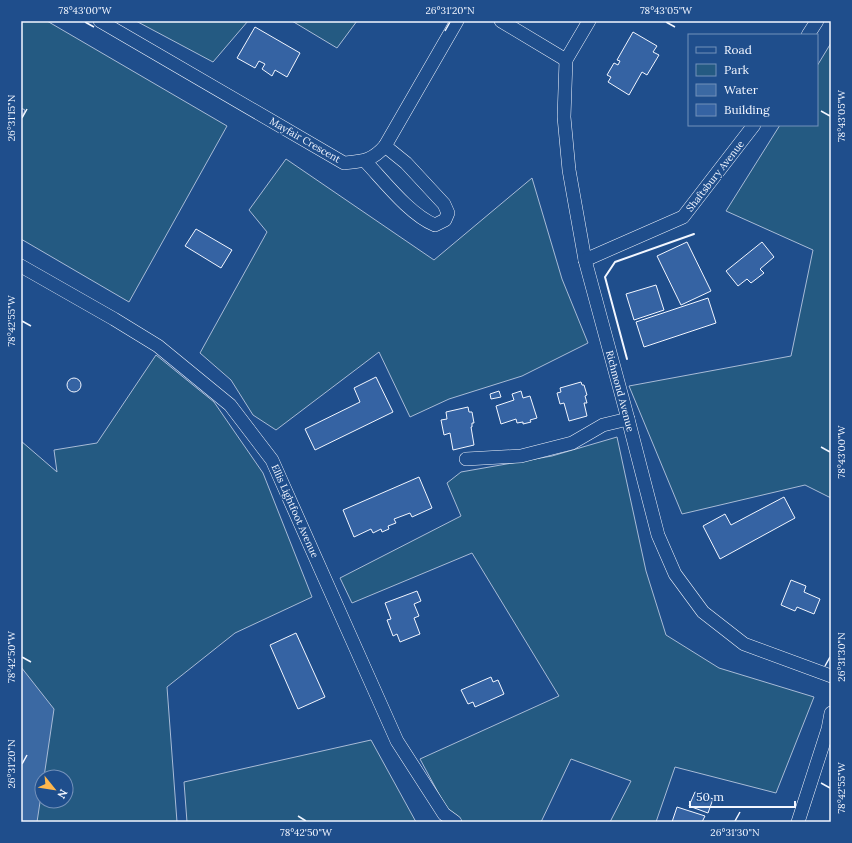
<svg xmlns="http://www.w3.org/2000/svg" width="852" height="843" viewBox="0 0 852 843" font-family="Lora,serif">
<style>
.green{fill:#245a82;stroke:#a8bbd7;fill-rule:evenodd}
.water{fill:#3b69a3;stroke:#a8bbd7}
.building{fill:#3563a3;stroke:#f2f6ff}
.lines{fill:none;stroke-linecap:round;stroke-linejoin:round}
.street-casing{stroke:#f2f6ff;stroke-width:14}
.street{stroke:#1f4e8c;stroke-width:13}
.wall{stroke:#f2f6ff;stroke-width:2}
.ticks{fill:none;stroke:#f2f6ff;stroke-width:1.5}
.labels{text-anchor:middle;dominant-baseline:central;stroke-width:3;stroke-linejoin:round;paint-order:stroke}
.street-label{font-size:10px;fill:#f2f6ff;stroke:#1f4e8c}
.neatline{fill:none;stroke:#f2f6ff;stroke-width:1.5}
.ticks-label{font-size:10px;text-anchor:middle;fill:#f2f6ff}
</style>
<rect width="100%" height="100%" fill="#1f4e8c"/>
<g class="green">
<polygon points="21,21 47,21 227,126 129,302 21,239 21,120 25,110 21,108"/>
<polygon points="136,21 248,21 213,62"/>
<polygon points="292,21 357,21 337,48"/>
<polygon points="831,43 831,498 805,485 682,514 629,386 791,356 813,250 726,211 780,125 817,125 817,66"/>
<polygon points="286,159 434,260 532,178 562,279 588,343 522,376 449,399 410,417 379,352 276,430 253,415 231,380 200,353 267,232 249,210"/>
<path d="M156 355 214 402 263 473 312 597 235 633 167 687 177 822H21V441L57 472 54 450 97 443ZM42 777H66V801H42Z"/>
<polygon points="617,437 646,571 666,635 719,668 814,697 776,793 675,767 656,822 610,822 631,781 571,759 541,822 454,822 420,759 559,696 472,553 352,603 340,578 461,516 447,483 461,472 552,456"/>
<polygon points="371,740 416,822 187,822 184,782"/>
</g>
<polygon class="water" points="21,667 54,709 44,777 42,777 42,789 37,822 21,822"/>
<g class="building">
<polygon points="255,27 300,53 287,77 275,70 272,76 262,69 265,64 259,61 255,68 237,58"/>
<polygon points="633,32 657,46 653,52 659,55 647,75 642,72 629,95 608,82 611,77 607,75 614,63 618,65 620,61 617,60"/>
<polygon points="196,229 232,250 221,268 185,246"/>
<polygon points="687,242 711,291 681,305 657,256"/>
<polygon points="762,242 774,257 760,269 764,273 751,283 747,279 738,286 726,271"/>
<polygon points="656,285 664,310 634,320 626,294"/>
<polygon points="708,298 716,323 644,347 636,322"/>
<polygon points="376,377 393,412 315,450 305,429 360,402 354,388"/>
<circle cx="74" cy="385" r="7"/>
<polygon points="581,382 582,385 584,385 587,395 585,396 587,403 584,403 587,416 569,421 564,403 560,404 557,393 561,392 560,388"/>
<polygon points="499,391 501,397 491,399 490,394"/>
<polygon points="521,391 523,398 530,396 537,418 530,420 531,422 523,424 523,422 517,423 516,419 501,424 496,406 514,400 512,394"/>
<polygon points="468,407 469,412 472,412 474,423 472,423 472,427 471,427 474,445 453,450 450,433 444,435 441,420 447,419 446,412"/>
<polygon points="419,477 432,508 412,517 410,513 394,519 396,523 388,526 389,529 382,532 381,529 373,533 371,529 354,537 343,510"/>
<polygon points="784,497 795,518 720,559 703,526 725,514 731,525"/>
<polygon points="791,580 806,586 804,592 820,599 814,614 797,607 795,611 781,605"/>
<polygon points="417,591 421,601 414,604 419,616 414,618 420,634 400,642 397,634 393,636 387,620 391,619 385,603"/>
<polygon points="296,633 325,697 298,709 270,645"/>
<polygon points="491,677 493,682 498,680 504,694 475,707 473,702 468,704 461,690"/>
<polygon points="695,792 713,799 708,813 689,806"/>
<polygon points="677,807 705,816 702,822 672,822"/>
</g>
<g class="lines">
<defs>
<g id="street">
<path d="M100 21 344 163C363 161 372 161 385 146L457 21"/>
<polyline points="501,21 566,60"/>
<polyline points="589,21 566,60 564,117 569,170 585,260 628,419 658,535 675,574 703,612 744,644 831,676"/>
<polyline points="808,35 817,21"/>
<path d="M365 161C384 181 410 215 435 225L445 220 448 213 444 204 406 163 385 146"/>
<polyline points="585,260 683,217 754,125"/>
<polyline points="21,266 114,319 158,346 230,405 272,460 397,741 444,814 455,822"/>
<polyline points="466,459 521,456 572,443 603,425 628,419"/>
<polyline points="798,822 828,729 831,713"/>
</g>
</defs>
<use href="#street" class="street-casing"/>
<use href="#street" class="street"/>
<polyline class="wall" points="627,359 605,277 615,262 694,234"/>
</g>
<path class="ticks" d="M85 22 94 27M666 22 675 27M445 31 450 22M821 111 830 116M22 118 27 109M22 321 31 326M821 447 830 452M22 657 31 662M825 666 830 657M22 764 27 755M821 783 830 788M298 816 306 821M735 821 740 812"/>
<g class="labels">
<g class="street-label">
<text transform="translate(305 140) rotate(30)">Mayfair Crescent</text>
<text transform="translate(715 176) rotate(-52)">Shaftsbury Avenue</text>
<text transform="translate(620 391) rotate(75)">Richmond Avenue</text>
<text transform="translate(295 511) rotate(66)">Ellis Lightfoot Avenue</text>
</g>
</g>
<rect width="852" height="843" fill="none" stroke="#1f4e8c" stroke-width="44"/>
<rect x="688" y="34" width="130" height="92" fill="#1f4e8c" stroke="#7391ba"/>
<rect x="696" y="47" width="20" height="6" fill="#1f4e8c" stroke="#7391ba"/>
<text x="724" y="54" font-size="12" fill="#f2f6ff">Road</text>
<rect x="696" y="64" width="20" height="12" fill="#245a82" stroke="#7391ba"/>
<text x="724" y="74" font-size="12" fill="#f2f6ff">Park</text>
<rect x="696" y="84" width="20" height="12" fill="#3b69a3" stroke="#7391ba"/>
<text x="724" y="94" font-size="12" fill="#f2f6ff">Water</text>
<rect x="696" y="104" width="20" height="12" fill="#3563a3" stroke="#7391ba"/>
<text x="724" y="114" font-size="12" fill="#f2f6ff">Building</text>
<g transform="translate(54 789) rotate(120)"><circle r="19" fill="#1f4e8c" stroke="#7391ba"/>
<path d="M0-3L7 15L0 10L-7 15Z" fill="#ffb74d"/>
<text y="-6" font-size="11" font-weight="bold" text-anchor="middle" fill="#f2f6ff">N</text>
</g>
<path d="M690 801v6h105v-6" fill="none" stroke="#f2f6ff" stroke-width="2"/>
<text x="696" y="801" font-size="12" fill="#f2f6ff" stroke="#1f4e8c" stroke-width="3" paint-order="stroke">50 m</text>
<rect x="22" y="22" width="808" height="799" class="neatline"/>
<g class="ticks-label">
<text x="85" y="14">78°43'00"W</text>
<text x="450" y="14">26°31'20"N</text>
<text x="666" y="14">78°43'05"W</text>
<text transform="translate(841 116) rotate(-90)" y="4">78°43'05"W</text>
<text transform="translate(11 118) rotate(-90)" y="4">26°31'15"N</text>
<text transform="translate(11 321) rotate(-90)" y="4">78°42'55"W</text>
<text transform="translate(841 452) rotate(-90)" y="4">78°43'00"W</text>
<text transform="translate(11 657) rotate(-90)" y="4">78°42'50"W</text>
<text transform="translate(841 657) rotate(-90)" y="4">26°31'30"N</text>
<text transform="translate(11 764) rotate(-90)" y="4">26°31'20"N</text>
<text transform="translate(841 788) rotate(-90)" y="4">78°42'55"W</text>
<text x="306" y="836">78°42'50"W</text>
<text x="735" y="836">26°31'30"N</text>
</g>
</svg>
